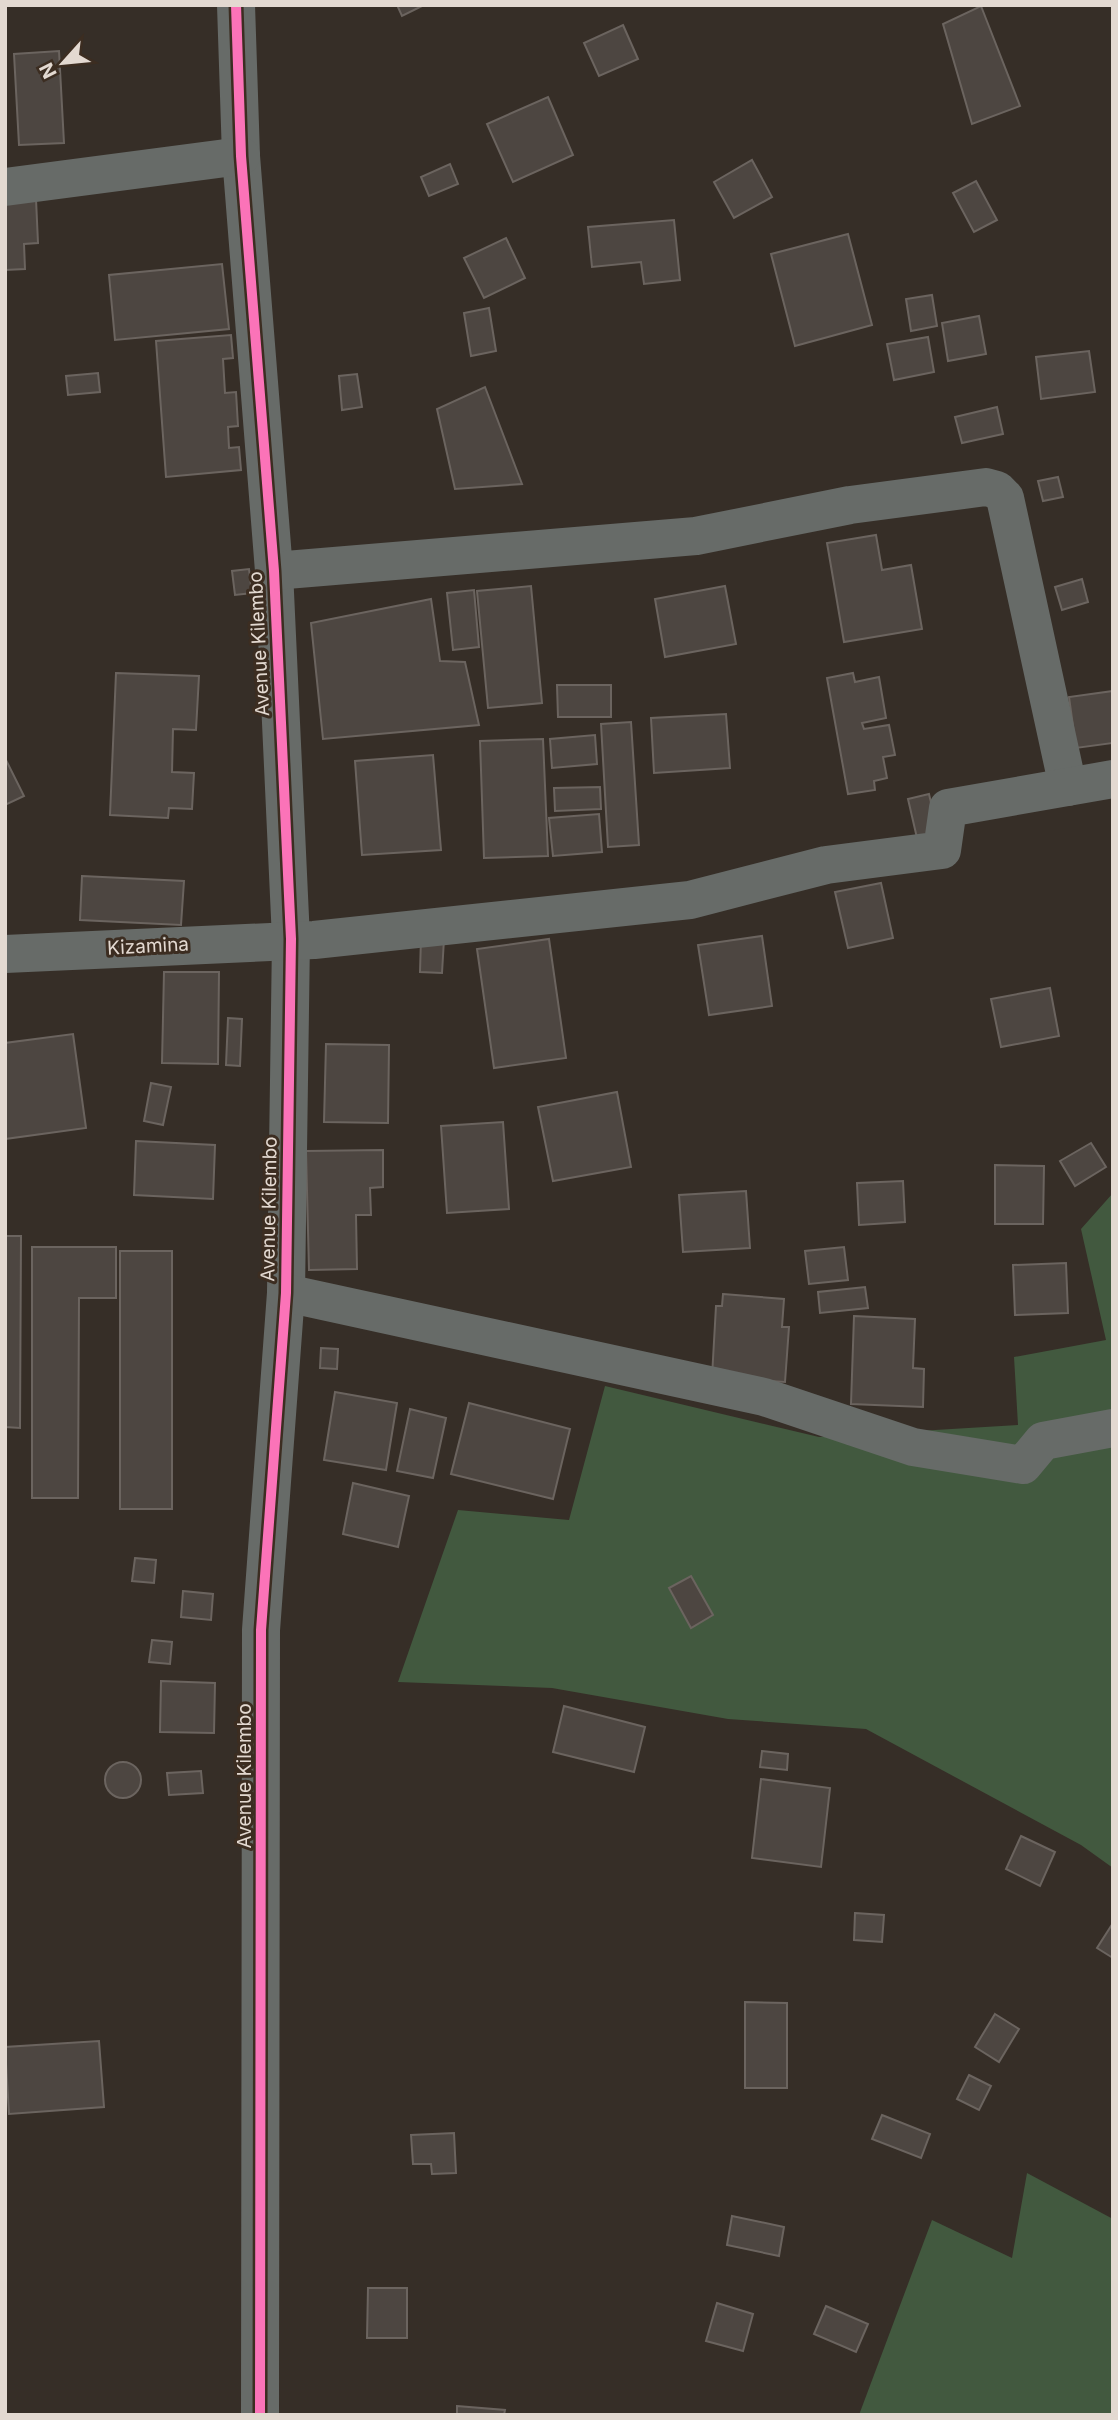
<svg xmlns="http://www.w3.org/2000/svg" width="1118" height="2420" viewBox="0 0 1118 2420" font-family="Inter,sans-serif">
<style>
.green{fill:#42593f}
.building{fill:#4d4641;stroke:#6b645f;stroke-width:2}
.lines{fill:none;stroke-linecap:round;stroke-linejoin:round}
.minor{stroke:#676b68;stroke-width:38}
.cycleway-casing{stroke:#3c2d21;stroke-width:15}
.cycleway{stroke:#fb73b8;stroke-width:10}
.labels{text-anchor:middle;dominant-baseline:central;stroke-width:6;stroke-linejoin:round;paint-order:stroke}
.street-label{font-size:19px;fill:#e3d9d1;stroke:#3c2d21}
</style>
<rect width="100%" height="100%" fill="#362e27"/>
<g class="green">
<polygon points="1113,1193 1113,1868 1081,1845 866,1729 728,1719 552,1688 398,1682 458,1510 569,1520 605,1386 819,1437 1018,1425 1014,1357 1106,1340 1081,1229"/>
<polygon points="1027,2173 1113,2219 1113,2415 859,2415 932,2220 1012,2258"/>
</g>
<g class="building">
<polygon points="397,5 424,5 402,16"/>
<polygon points="981,6 1020,106 972,124 943,24"/>
<polygon points="623,25 638,59 599,76 584,43"/>
<polygon points="59,51 64,143 19,145 14,54"/>
<polygon points="548,97 573,155 513,182 487,124"/>
<polygon points="752,160 772,197 734,218 714,182"/>
<polygon points="450,164 458,184 429,196 421,177"/>
<polygon points="976,181 997,220 974,232 953,193"/>
<polygon points="36,199 38,243 24,244 25,269 5,270 5,201"/>
<polygon points="674,220 680,280 644,284 641,262 592,267 588,227"/>
<polygon points="848,234 872,325 795,346 771,254"/>
<polygon points="506,238 525,278 484,298 464,258"/>
<polygon points="222,264 229,329 115,340 109,275"/>
<polygon points="932,295 937,326 911,331 906,299"/>
<polygon points="489,308 496,351 471,356 464,313"/>
<polygon points="979,316 986,354 948,361 942,323"/>
<polygon points="231,335 233,358 223,359 225,393 236,392 238,426 228,427 229,448 239,447 241,470 166,477 156,341"/>
<polygon points="928,337 934,372 894,380 887,344"/>
<polygon points="1089,351 1095,392 1041,399 1036,357"/>
<polygon points="98,373 100,392 68,395 66,376"/>
<polygon points="357,374 362,407 342,410 339,376"/>
<polygon points="485,387 522,484 455,489 437,409"/>
<polygon points="997,407 1003,434 962,443 955,417"/>
<polygon points="1058,477 1063,497 1043,501 1038,481"/>
<polygon points="876,535 882,570 911,565 922,629 844,642 827,543"/>
<polygon points="249,569 252,593 235,595 232,571"/>
<polygon points="1082,579 1088,602 1062,610 1055,587"/>
<polygon points="531,586 542,703 488,708 477,591"/>
<polygon points="725,586 736,644 665,657 655,599"/>
<polygon points="474,590 479,647 453,650 447,593"/>
<polygon points="431,599 440,661 465,662 479,725 323,739 311,623"/>
<polygon points="116,673 199,676 196,730 173,729 172,772 194,773 192,809 169,808 168,818 110,815"/>
<polygon points="853,673 855,682 879,677 886,718 862,723 864,729 889,725 895,755 883,757 887,778 874,781 875,790 848,794 827,678"/>
<polygon points="557,685 611,685 611,717 558,717"/>
<polygon points="1113,691 1113,743 1076,748 1069,697"/>
<polygon points="726,714 730,768 654,773 651,718"/>
<polygon points="631,722 639,845 608,847 601,724"/>
<polygon points="595,735 597,764 552,768 550,739"/>
<polygon points="543,739 548,856 484,858 480,741"/>
<polygon points="433,755 441,850 362,855 355,761"/>
<polygon points="5,758 24,796 5,805"/>
<polygon points="600,787 601,809 555,811 554,788"/>
<polygon points="929,794 938,833 917,838 908,799"/>
<polygon points="599,814 602,852 553,856 549,818"/>
<polygon points="82,876 184,881 181,925 80,920"/>
<polygon points="881,883 893,938 848,948 835,892"/>
<polygon points="762,936 772,1006 709,1015 698,945"/>
<polygon points="421,938 444,939 442,973 420,972"/>
<polygon points="549,939 566,1058 494,1068 477,949"/>
<polygon points="164,972 219,972 218,1064 162,1063"/>
<polygon points="1050,988 1059,1036 1001,1047 991,999"/>
<polygon points="228,1018 242,1019 240,1066 226,1065"/>
<polygon points="73,1034 86,1128 5,1139 5,1043"/>
<polygon points="326,1044 389,1045 388,1123 324,1122"/>
<polygon points="151,1083 171,1087 163,1125 144,1121"/>
<polygon points="617,1092 631,1167 553,1181 538,1107"/>
<polygon points="503,1122 509,1209 447,1213 441,1126"/>
<polygon points="136,1141 215,1145 213,1199 134,1195"/>
<polygon points="1091,1143 1106,1167 1075,1186 1060,1161"/>
<polygon points="383,1150 383,1187 370,1188 371,1215 356,1215 357,1269 309,1270 306,1151"/>
<polygon points="995,1165 1044,1166 1043,1224 995,1224"/>
<polygon points="903,1181 905,1222 859,1225 857,1183"/>
<polygon points="746,1191 750,1248 683,1252 679,1195"/>
<polygon points="5,1236 21,1236 20,1428 5,1427"/>
<polygon points="32,1247 116,1247 116,1298 79,1298 78,1498 32,1498"/>
<polygon points="844,1247 848,1280 809,1284 805,1251"/>
<rect x="120" y="1251" width="52" height="258"/>
<polygon points="1066,1263 1068,1313 1015,1315 1013,1265"/>
<polygon points="865,1287 868,1308 820,1313 818,1292"/>
<polygon points="723,1294 784,1299 782,1327 789,1327 785,1382 712,1377 716,1306 722,1306"/>
<polygon points="854,1316 915,1319 913,1368 924,1369 923,1407 851,1404"/>
<polygon points="321,1348 338,1349 337,1369 320,1368"/>
<polygon points="335,1392 397,1403 386,1470 324,1460"/>
<polygon points="469,1403 570,1429 553,1499 451,1474"/>
<polygon points="410,1409 446,1418 433,1478 397,1471"/>
<polygon points="353,1483 409,1496 398,1547 343,1534"/>
<polygon points="135,1558 156,1560 154,1583 132,1581"/>
<polygon points="691,1576 713,1615 691,1628 669,1588"/>
<polygon points="183,1591 213,1594 211,1620 181,1617"/>
<polygon points="152,1640 172,1642 170,1664 149,1662"/>
<polygon points="161,1681 215,1683 214,1733 160,1732"/>
<polygon points="564,1706 645,1727 634,1772 553,1752"/>
<polygon points="762,1751 788,1754 787,1770 760,1767"/>
<circle cx="123" cy="1780" r="18"/>
<polygon points="201,1771 203,1793 169,1795 167,1773"/>
<polygon points="761,1779 830,1788 821,1867 752,1858"/>
<polygon points="1021,1836 1055,1852 1040,1886 1006,1869"/>
<polygon points="855,1913 884,1915 882,1942 854,1940"/>
<polygon points="1113,1923 1113,1958 1097,1948"/>
<polygon points="745,2002 787,2003 787,2088 745,2088"/>
<polygon points="995,2014 1019,2029 999,2062 975,2047"/>
<polygon points="99,2041 104,2107 9,2114 5,2047"/>
<polygon points="969,2075 991,2086 979,2110 957,2099"/>
<polygon points="882,2115 930,2134 921,2158 872,2139"/>
<polygon points="454,2133 456,2173 432,2174 431,2164 413,2164 411,2135"/>
<polygon points="732,2216 784,2227 779,2256 727,2245"/>
<polygon points="368,2288 407,2288 407,2338 367,2338"/>
<polygon points="717,2303 753,2314 743,2351 706,2341"/>
<polygon points="826,2306 868,2324 856,2352 814,2334"/>
<polygon points="457,2406 505,2410 504,2415 457,2415"/>
</g>
<g class="lines">
<g class="minor">
<polyline points="236,5 241,156 274,571 291,939 286,1293 261,1630 260,2415"/>
<polyline points="5,187 241,156"/>
<polyline points="274,571 696,536 850,505 986,487 997,490 1005,498 1068,787"/>
<polyline points="5,954 314,940 690,900 826,865 942,850 948,808 1113,779"/>
<polyline points="286,1293 764,1397 913,1447 1023,1465 1043,1441 1113,1428"/>
</g>
<defs>
<polyline id="cycleway" points="236,5 241,156 274,571 291,939 286,1293 261,1630 260,2415"/>
</defs>
<use href="#cycleway" class="cycleway-casing"/>
<use href="#cycleway" class="cycleway"/>
</g>
<g class="labels">
<g class="street-label">
<text transform="translate(259 644) rotate(-93)">Avenue Kilembo</text>
<text transform="translate(148 946) rotate(-3)">Kizamina</text>
<text transform="translate(269 1209) rotate(-89)">Avenue Kilembo</text>
<text transform="translate(244 1776) rotate(-90)">Avenue Kilembo</text>
</g>
</g>
<rect width="1118" height="2420" fill="none" stroke="#e3d9d1" stroke-width="14"/>
<g transform="translate(63 63) rotate(243)" stroke="#3c2d21" stroke-width="5" paint-order="stroke">
<path d="M0-5L12 26L0 18L-12 26Z" fill="#e3d9d1"/>
<text y="-10" font-size="19" font-weight="bold" text-anchor="middle" fill="#e3d9d1">N</text>
</g>
</svg>
